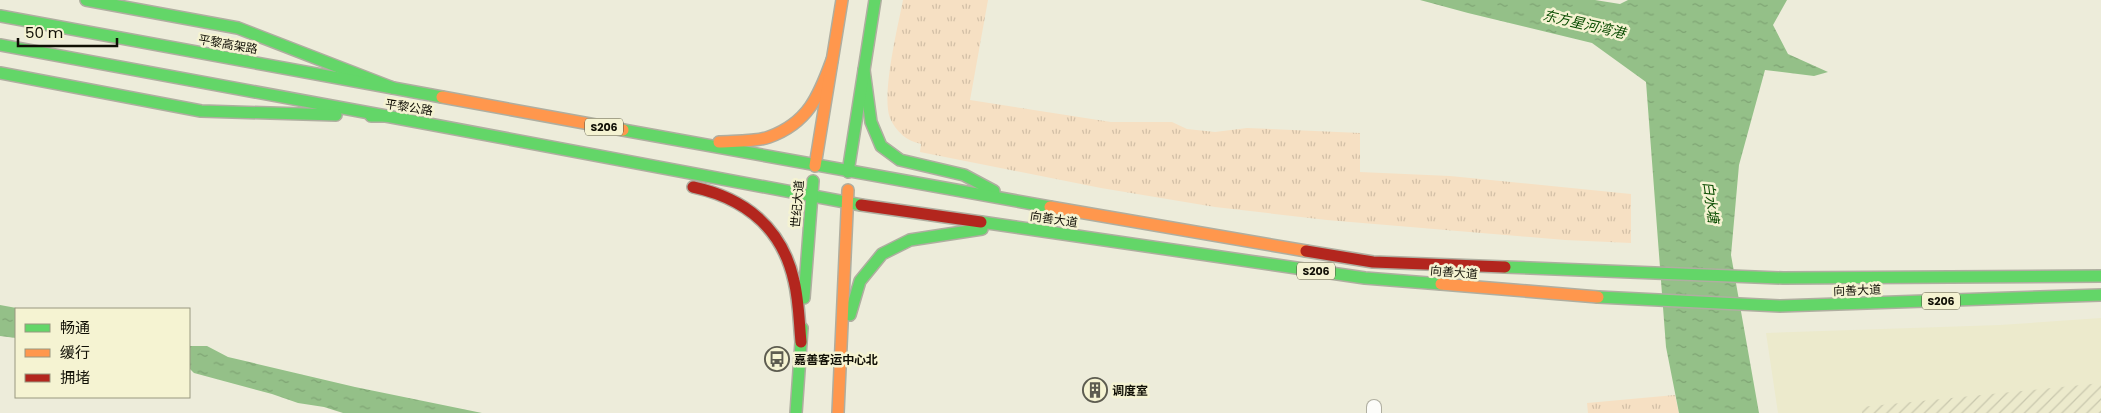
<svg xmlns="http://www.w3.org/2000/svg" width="2101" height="413" viewBox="0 0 2101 413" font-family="Poppins,'Noto Sans SC',sans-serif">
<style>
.built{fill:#eceacc}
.industrial{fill:url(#industrial-furrows)}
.park{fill:url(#park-tufts)}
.water{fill:url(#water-ripples)}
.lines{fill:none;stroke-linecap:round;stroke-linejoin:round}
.street-casing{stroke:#afaea0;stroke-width:16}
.fast-casing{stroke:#afaea0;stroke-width:14}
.slow-casing{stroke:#afaea0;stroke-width:14}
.jam-casing{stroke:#afaea0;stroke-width:14}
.street{stroke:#fcfcf9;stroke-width:14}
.fast{stroke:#63d668;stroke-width:11}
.slow{stroke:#ff974d;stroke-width:11}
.jam{stroke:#b3261e;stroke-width:11}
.labels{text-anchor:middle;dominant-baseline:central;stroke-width:5;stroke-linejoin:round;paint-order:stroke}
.shield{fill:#f5f3d2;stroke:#555342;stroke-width:1}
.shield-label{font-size:11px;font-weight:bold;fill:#100f05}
.street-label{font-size:12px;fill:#100f05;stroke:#f5f3d2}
.poi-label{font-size:12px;font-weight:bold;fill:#100f05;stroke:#f5f3d2;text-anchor:start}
.water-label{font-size:14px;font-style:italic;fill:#094c00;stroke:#f5f3d2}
</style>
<defs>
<pattern id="industrial-furrows" width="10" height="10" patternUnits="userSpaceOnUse" patternTransform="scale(1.25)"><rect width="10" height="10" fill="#eceacc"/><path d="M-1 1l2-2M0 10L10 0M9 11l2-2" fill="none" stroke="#c9c8ae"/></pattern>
<pattern id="park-tufts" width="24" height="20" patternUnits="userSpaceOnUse" patternTransform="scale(1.25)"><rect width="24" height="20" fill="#f6e0c3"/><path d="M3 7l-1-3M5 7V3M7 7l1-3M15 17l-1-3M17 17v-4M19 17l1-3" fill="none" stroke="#d2bfa6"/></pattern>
<pattern id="water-ripples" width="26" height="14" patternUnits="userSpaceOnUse" patternTransform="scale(1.25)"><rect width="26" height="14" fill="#94c088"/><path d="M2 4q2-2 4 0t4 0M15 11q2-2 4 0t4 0" fill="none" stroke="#7fa474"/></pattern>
</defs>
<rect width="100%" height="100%" fill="#edecda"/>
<polygon class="built" points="2101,318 2101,413 1778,413 1766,333 2000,325"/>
<polygon class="industrial" points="2101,383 2101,413 1862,413 1861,407"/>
<g class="park">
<path d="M903 0H988L970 100 1111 122H1172L1187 129 1215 132 1247 128 1360 133V172L1450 176 1631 194V243L1565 240 1327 220 1215 207 1101 188 920 152 921 144C907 141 896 132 890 118 881 95 898 26 903 0Z"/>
<polygon points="1675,395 1679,413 1588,413 1587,403"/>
</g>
<g class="water">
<polygon points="1420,0 1595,0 1620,4 1628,0 1787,0 1773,25 1788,54 1828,72 1814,76 1765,70 1739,165 1731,255 1759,413 1679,413 1666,347 1646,82 1592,43 1468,13"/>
<polygon points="0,305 22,309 16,309 16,338 0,336"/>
<polygon points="189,346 207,346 228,357 355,387 482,413 343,413 324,407 298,403 272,394 194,373 189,368"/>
</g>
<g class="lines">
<defs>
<polyline id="street" points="1374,413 1374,407"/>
<g id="fast">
<polyline points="86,0 238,28 393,88 442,97"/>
<polyline points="0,16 393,88"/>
<polyline points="0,45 386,116"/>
<polyline points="864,70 871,122 881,146 900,160 964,175 994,191"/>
<polyline points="0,73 201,111 336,115"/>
<polyline points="371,116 386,116 861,205"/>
<polyline points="623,130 1050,207"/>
<polyline points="848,172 875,0"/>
<polyline points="981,222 1365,278 1441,284"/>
<polyline points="1505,267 1783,278 2101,276"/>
<polyline points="1598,297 1780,306 2101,295"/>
<polyline points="804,298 813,181"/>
<polyline points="850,315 860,281 882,254 910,240 982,229"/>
<polyline points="796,413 802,328"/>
</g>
<g id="slow">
<polyline points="442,97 623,130"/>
<path d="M719 142C733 141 756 142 769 137 808 123 819 96 832 60"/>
<polyline points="815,166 842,0"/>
<polyline points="1050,207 1306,251"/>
<polyline points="1441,284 1598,297"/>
<polyline points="838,413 848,190"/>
</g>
<g id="jam">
<path d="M693 187C744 198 782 227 794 281 799 301 799 322 801 342"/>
<polyline points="861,205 981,222"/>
<polyline points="1306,251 1373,262 1505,267"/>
</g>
</defs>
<use href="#street" class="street-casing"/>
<use href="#fast" class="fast-casing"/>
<use href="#slow" class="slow-casing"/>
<use href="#jam" class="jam-casing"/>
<use href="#street" class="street"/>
<use href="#fast" class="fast"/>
<use href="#slow" class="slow"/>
<use href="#jam" class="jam"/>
</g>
<defs>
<symbol id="bus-ring" viewBox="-11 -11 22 22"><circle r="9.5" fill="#f5f3d2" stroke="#5d5c50" stroke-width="1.5"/><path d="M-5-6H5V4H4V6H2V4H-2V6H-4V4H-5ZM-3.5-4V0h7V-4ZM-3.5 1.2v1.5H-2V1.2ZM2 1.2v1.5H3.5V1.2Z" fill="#5d5c50"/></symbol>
<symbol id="building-ring" viewBox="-11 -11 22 22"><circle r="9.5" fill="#f5f3d2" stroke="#5d5c50" stroke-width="1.5"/><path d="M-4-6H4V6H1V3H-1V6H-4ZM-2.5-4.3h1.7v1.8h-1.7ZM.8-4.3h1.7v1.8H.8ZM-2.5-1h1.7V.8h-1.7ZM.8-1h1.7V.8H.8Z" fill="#5d5c50"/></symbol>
</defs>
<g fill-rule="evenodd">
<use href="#bus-ring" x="763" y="345" width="28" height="28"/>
<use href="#building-ring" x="1081" y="376" width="28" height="28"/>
</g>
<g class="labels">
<g class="shield">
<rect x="585" y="118.5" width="38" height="17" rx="4"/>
<rect x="1297" y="262.5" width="38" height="17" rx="4"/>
<rect x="1922" y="292.5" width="38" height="17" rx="4"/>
</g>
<g class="shield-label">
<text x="604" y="127">S206</text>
<text x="1316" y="271">S206</text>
<text x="1941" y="301">S206</text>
</g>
<g class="street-label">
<text transform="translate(228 44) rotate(10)">平黎高架路</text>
<text transform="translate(409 107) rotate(9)">平黎公路</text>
<text transform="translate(797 204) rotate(-85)">世纪大道</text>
<text transform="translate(1054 219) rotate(8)">向善大道</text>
<text transform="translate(1454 272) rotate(5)">向善大道</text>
<text transform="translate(1857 290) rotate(-2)">向善大道</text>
</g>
<g class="poi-label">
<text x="794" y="359">嘉善客运中心北</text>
<text x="1112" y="390">调度室</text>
</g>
<g class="water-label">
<text transform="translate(1584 24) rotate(13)">东方星河湾港</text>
<text transform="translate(1711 202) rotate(82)">白水塘</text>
</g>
</g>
<rect x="15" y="308" width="175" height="90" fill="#f5f3d2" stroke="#999880"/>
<rect x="25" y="324" width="25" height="8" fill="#63d668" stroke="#999880"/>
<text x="60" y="333" font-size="15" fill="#100f05">畅通</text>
<rect x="25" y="349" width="25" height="8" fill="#ff974d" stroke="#999880"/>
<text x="60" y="358" font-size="15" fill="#100f05">缓行</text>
<rect x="25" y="374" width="25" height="8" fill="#b3261e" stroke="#999880"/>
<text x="60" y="383" font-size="15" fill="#100f05">拥堵</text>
<path d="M18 38v8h99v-8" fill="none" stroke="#100f05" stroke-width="2.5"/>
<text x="25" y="38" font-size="15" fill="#100f05" stroke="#f5f3d2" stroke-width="4" paint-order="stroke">50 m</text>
</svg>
